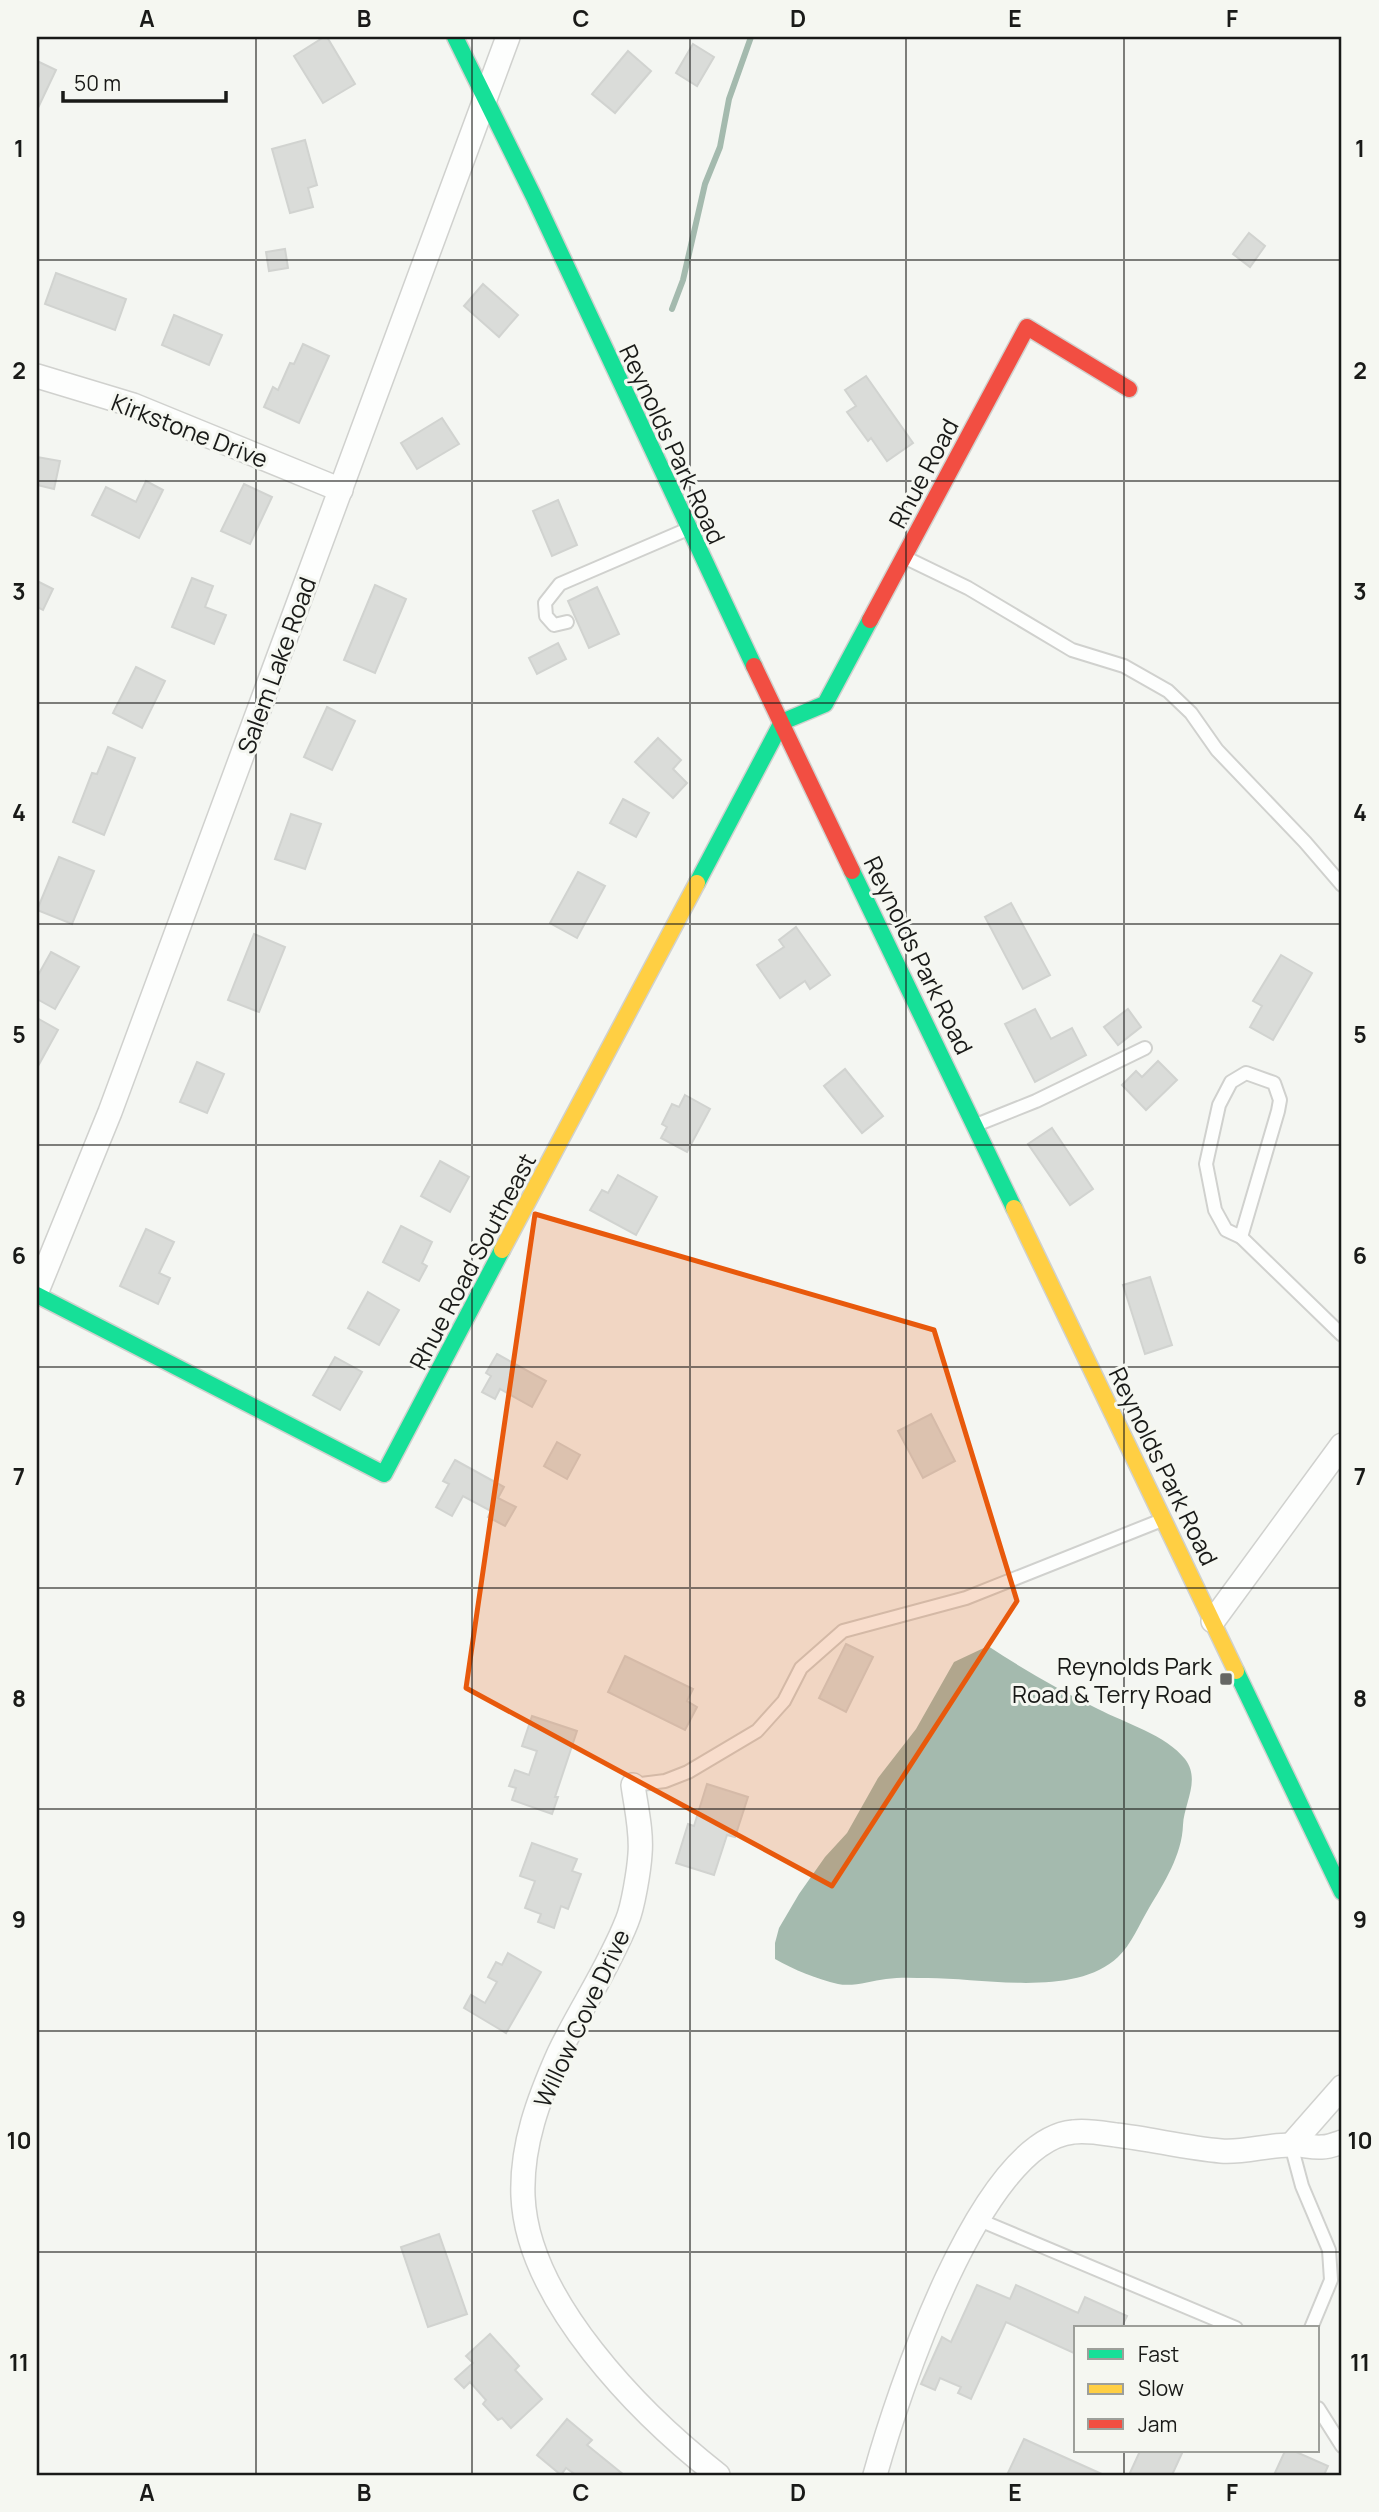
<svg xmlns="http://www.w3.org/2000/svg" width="1379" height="2512" viewBox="0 0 1379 2512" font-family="Manrope,sans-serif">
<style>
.water{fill:#a4baae}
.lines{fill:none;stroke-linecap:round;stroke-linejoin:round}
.stream{stroke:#a4baae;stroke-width:6}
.building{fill:#dadcd9;stroke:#d1d3d0;stroke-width:2}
.lane-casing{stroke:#d0d1ce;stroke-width:16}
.street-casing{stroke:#d0d1ce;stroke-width:26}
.fast-casing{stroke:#d0d1ce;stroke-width:19}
.slow-casing{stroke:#d0d1ce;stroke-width:19}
.jam-casing{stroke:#d0d1ce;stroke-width:19}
.lane{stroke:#fdfefd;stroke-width:12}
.street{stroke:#fdfefd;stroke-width:23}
.fast{stroke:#16e098;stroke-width:16}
.slow{stroke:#ffcf43;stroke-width:16}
.jam{stroke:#f24e42;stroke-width:16}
.marked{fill:#e8590c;fill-opacity:0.2;stroke:#e8590c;stroke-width:5;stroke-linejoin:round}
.grid{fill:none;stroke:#191a18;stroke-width:2;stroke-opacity:0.55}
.poi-dot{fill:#666764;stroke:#f5f7f1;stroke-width:2.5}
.labels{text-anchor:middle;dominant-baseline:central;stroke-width:6;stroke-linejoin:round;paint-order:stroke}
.street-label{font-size:24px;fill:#191a18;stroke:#f5f7f1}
.poi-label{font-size:24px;fill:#191a18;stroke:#f5f7f1;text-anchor:end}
.neatline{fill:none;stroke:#191a18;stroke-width:2.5}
.grid-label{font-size:23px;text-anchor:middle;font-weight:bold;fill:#191a18}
</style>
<rect width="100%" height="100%" fill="#f4f6f2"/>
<path class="water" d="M988 1646C1024 1670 1060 1690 1098 1709 1125 1723 1166 1735 1185 1759 1201 1780 1184 1803 1183 1825 1182 1855 1164 1883 1149 1908 1140 1923 1131 1945 1118 1957 1075 1998 982 1978 928 1978 914 1978 900 1977 886 1979 871 1981 853 1987 838 1984 817 1979 794 1970 775 1959V1943L779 1928 799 1894 825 1857 847 1833 878 1778 916 1729 954 1662Z"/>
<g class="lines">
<polyline class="stream" points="672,309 683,280 705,184 720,147 729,99 751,37"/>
</g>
<g class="building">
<polygon points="324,37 327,37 355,84 323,103 294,56"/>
<polygon points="693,44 714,57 697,86 676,73"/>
<polygon points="628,51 651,71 615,113 592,94"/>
<polygon points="37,61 56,70 37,110"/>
<polygon points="305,140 317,185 308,188 313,207 290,213 272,149"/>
<polygon points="1249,233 1265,246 1250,267 1233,254"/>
<polygon points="285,249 288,268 269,271 266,252"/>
<polygon points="56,273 126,299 115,330 45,304"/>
<polygon points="483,284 518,315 499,337 464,306"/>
<polygon points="174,315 222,335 209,365 162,345"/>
<polygon points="303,344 329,356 299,423 264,407 273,387 278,390 290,363 294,364"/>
<polygon points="866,376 913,443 887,461 871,438 868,441 847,412 856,406 845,390"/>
<polygon points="442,418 459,444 417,469 401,443"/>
<polygon points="37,457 60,461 54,489 37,485"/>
<polygon points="146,481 163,490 139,538 92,515 106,487 136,502"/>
<polygon points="244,484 272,497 250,544 221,531"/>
<polygon points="558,500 577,545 552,556 533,511"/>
<polygon points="192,578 213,586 205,607 226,615 214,644 172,627"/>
<polygon points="37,581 53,589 43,610 37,607"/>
<polygon points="375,585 406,599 375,673 344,660"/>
<polygon points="597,587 619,634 589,648 568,601"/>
<polygon points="558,643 566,659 537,674 529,658"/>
<polygon points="136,667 165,681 142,728 113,713"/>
<polygon points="327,707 355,721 332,770 304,757"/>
<polygon points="658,738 681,760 673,769 687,783 673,798 635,762"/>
<polygon points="108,747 135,758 104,835 73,822 92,773 97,774"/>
<polygon points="623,799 649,813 636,837 610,823"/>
<polygon points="291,814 321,824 305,869 275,859"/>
<polygon points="59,857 94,871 72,924 37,910"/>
<polygon points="578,872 605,886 577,938 550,923"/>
<polygon points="1011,903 1050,975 1023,989 985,917"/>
<polygon points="796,927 830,975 810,989 805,981 780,998 757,965 784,947 779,940"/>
<polygon points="254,934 285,947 259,1012 228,1000"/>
<polygon points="51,952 79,967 55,1009 37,999 37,977"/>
<polygon points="1281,955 1312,973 1273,1040 1250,1027 1262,1006 1253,1001"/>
<polygon points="1035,1009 1051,1039 1072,1028 1086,1055 1035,1082 1005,1024"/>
<polygon points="1128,1009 1141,1027 1118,1045 1104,1027"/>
<polygon points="37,1018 58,1030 37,1068"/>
<polygon points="1158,1061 1177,1080 1146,1110 1122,1085 1136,1071 1142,1077"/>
<polygon points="197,1062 224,1074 207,1113 180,1102"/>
<polygon points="845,1069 883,1116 862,1133 824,1086"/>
<polygon points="685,1095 710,1109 687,1152 661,1138 667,1127 662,1124 672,1104 679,1107"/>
<polygon points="1052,1128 1093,1189 1070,1205 1028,1144"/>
<polygon points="440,1161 469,1177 450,1212 421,1196"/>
<polygon points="618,1175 657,1197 636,1235 590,1210 602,1190 608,1193"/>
<polygon points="401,1226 432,1242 422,1263 427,1266 419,1281 383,1262"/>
<polygon points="146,1229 174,1242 159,1273 170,1278 158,1304 120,1286"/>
<polygon points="1150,1277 1172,1345 1145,1354 1123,1285"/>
<polygon points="368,1292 399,1310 379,1345 348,1328"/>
<polygon points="497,1354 546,1381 532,1407 500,1389 495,1399 482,1392 491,1376 486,1373"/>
<polygon points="335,1357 362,1372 340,1410 313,1395"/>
<polygon points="931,1414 955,1461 923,1478 898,1431"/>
<polygon points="557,1442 580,1455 567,1479 544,1466"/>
<polygon points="455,1460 504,1487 498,1498 516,1507 505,1526 488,1517 491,1511 463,1496 452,1516 436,1507 449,1484 443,1481"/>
<polygon points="846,1644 873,1657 846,1712 819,1698"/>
<polygon points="625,1656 693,1689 687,1701 697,1707 685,1730 608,1692"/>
<polygon points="532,1716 577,1731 555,1797 558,1797 552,1814 512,1800 516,1788 509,1786 515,1770 529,1775 537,1751 522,1746"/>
<polygon points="707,1784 748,1797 735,1837 727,1835 714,1875 676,1863 688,1824 694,1826"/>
<polygon points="532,1843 577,1859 572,1871 581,1874 568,1909 561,1906 554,1928 538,1922 541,1914 525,1908 535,1881 520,1876"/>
<polygon points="508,1953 541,1972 506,2033 464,2008 471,1995 485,2003 497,1982 488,1977 496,1962 502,1965"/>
<polygon points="439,2234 467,2314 428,2327 401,2247"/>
<polygon points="977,2285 1010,2299 1016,2285 1078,2313 1085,2297 1127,2316 1121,2328 1076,2328 1076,2354 1006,2322 971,2399 958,2393 961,2387 940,2378 935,2390 921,2384 942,2337 951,2342"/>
<polygon points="490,2334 519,2366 515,2370 542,2399 511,2428 502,2418 498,2420 483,2404 486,2400 470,2382 464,2388 455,2379 473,2363 466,2356"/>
<polygon points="567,2419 592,2440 587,2445 624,2475 576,2475 566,2468 561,2475 537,2455"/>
<polygon points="1024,2439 1104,2475 1007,2475"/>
<polygon points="1140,2451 1183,2451 1172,2475 1129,2475"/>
<polygon points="1285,2451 1294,2451 1328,2466 1324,2475 1274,2475"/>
</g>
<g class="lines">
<defs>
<g id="lane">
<polyline points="904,557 968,588 1072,650 1124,666 1168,691 1191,713 1217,750 1305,842 1342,885"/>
<polyline points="567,622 554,625 546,616 545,603 560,584 688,529"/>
<polygon points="1246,1073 1274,1083 1280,1100 1278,1111 1241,1237 1226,1230 1215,1210 1206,1164 1219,1105 1231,1082"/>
<polyline points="976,1125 1036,1101 1145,1048"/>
<polyline points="1241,1237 1342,1335"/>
<polyline points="633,1785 665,1781 688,1772 757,1731 784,1701 801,1668 843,1631 966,1598 1162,1520"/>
<polyline points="1291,2145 1302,2186 1329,2250 1331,2280 1311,2328"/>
<polyline points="977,2219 1236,2328"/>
<polyline points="1318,2408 1342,2446"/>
</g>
<g id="street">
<polyline points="37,376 133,405 341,490"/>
<polyline points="37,1291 110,1112 508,37"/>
<polyline points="1213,1621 1342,1445"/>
<path d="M633 1785C636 1807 642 1832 640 1854 639 1870 633 1907 627 1921 609 1967 580 2009 559 2053 539 2098 521 2145 523 2196 527 2300 640 2414 718 2475"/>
<polyline points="1291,2145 1342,2087"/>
<path d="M875 2475C897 2396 980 2141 1073 2132 1087 2130 1102 2133 1116 2135 1151 2139 1186 2148 1221 2151 1243 2153 1267 2145 1290 2145 1300 2144 1311 2148 1322 2147 1328 2147 1336 2144 1342 2142"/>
</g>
<g id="fast">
<polyline points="455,37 534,197 754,666"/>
<polyline points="852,871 1014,1208"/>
<polyline points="697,883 782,722 825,704 870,620"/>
<polyline points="37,1295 384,1474 502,1250"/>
<polyline points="1236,1671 1342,1892"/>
</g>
<g id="slow">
<polyline points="1014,1208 1236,1671"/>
<polyline points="502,1250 697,883"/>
</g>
<g id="jam">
<polyline points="870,620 1027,327 1129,389"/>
<polyline points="754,666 852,871"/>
</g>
</defs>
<use href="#lane" class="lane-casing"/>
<use href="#street" class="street-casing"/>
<use href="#fast" class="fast-casing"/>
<use href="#slow" class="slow-casing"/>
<use href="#jam" class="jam-casing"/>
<use href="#lane" class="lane"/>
<use href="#street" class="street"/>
<use href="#fast" class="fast"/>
<use href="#slow" class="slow"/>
<use href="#jam" class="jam"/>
</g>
<path class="marked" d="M535 1214 934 1330 1017 1601 832 1886 466 1688Z"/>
<path class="grid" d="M256 37V2475M472 37V2475M690 37V2475M906 37V2475M1124 37V2328M37 260H1342M37 481H1342M37 703H1342M37 924H1342M37 1145H1342M37 1367H1342M37 1588H1342M37 1809H1342M37 2031H1342M37 2252H1342M1124 2451V2475"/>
<rect class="poi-dot" x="1219" y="1672" width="14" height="14" rx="3.5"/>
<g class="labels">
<g class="street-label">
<text transform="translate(190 430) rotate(21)">Kirkstone Drive</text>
<text transform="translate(673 444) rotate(65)">Reynolds Park Road</text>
<text transform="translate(923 473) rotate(-62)">Rhue Road</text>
<text transform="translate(276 665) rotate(-70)">Salem Lake Road</text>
<text transform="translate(919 955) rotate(64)">Reynolds Park Road</text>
<text transform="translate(472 1261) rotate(-62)">Rhue Road Southeast</text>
<text transform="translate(1164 1466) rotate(64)">Reynolds Park Road</text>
<text transform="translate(581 2018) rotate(-65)">Willow Cove Drive</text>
</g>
<g class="poi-label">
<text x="1212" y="1665">Reynolds Park<tspan x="1212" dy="28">Road &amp; Terry Road</tspan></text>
</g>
</g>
<rect width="1379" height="2512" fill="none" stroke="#f5f7f1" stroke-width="77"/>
<rect x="1074" y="2326" width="245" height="126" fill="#f5f7f1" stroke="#9d9f9a" stroke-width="2"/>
<rect x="1088" y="2349" width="35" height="10" fill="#16e098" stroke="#9d9f9a" stroke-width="2"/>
<text x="1138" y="2362" font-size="21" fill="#191a18">Fast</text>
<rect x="1088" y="2384" width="35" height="10" fill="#ffcf43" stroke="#9d9f9a" stroke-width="2"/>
<text x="1138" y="2396" font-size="21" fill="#191a18">Slow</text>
<rect x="1088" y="2419" width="35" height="10" fill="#f24e42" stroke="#9d9f9a" stroke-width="2"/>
<text x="1138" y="2432" font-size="21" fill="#191a18">Jam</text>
<path d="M63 91v10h163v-10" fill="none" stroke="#191a18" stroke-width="3.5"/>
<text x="74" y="91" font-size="21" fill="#191a18" stroke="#f5f7f1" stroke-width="5" paint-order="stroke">50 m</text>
<rect x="38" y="38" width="1302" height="2436" class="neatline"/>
<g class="grid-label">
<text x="147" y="27">A</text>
<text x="364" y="27">B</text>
<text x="581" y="27">C</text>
<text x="798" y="27">D</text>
<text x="1015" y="27">E</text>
<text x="1232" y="27">F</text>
<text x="19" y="157">1</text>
<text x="1360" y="157">1</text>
<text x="19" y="379">2</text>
<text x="1360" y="379">2</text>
<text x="19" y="600">3</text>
<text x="1360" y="600">3</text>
<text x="19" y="821">4</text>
<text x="1360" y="821">4</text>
<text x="19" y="1043">5</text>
<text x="1360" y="1043">5</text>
<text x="19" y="1264">6</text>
<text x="1360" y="1264">6</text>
<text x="19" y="1485">7</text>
<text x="1360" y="1485">7</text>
<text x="19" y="1707">8</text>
<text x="1360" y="1707">8</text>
<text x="19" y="1928">9</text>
<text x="1360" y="1928">9</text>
<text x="19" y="2149">10</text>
<text x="1360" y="2149">10</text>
<text x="19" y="2371">11</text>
<text x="1360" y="2371">11</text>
<text x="147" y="2501">A</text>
<text x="364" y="2501">B</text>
<text x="581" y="2501">C</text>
<text x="798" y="2501">D</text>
<text x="1015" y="2501">E</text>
<text x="1232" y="2501">F</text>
</g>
</svg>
